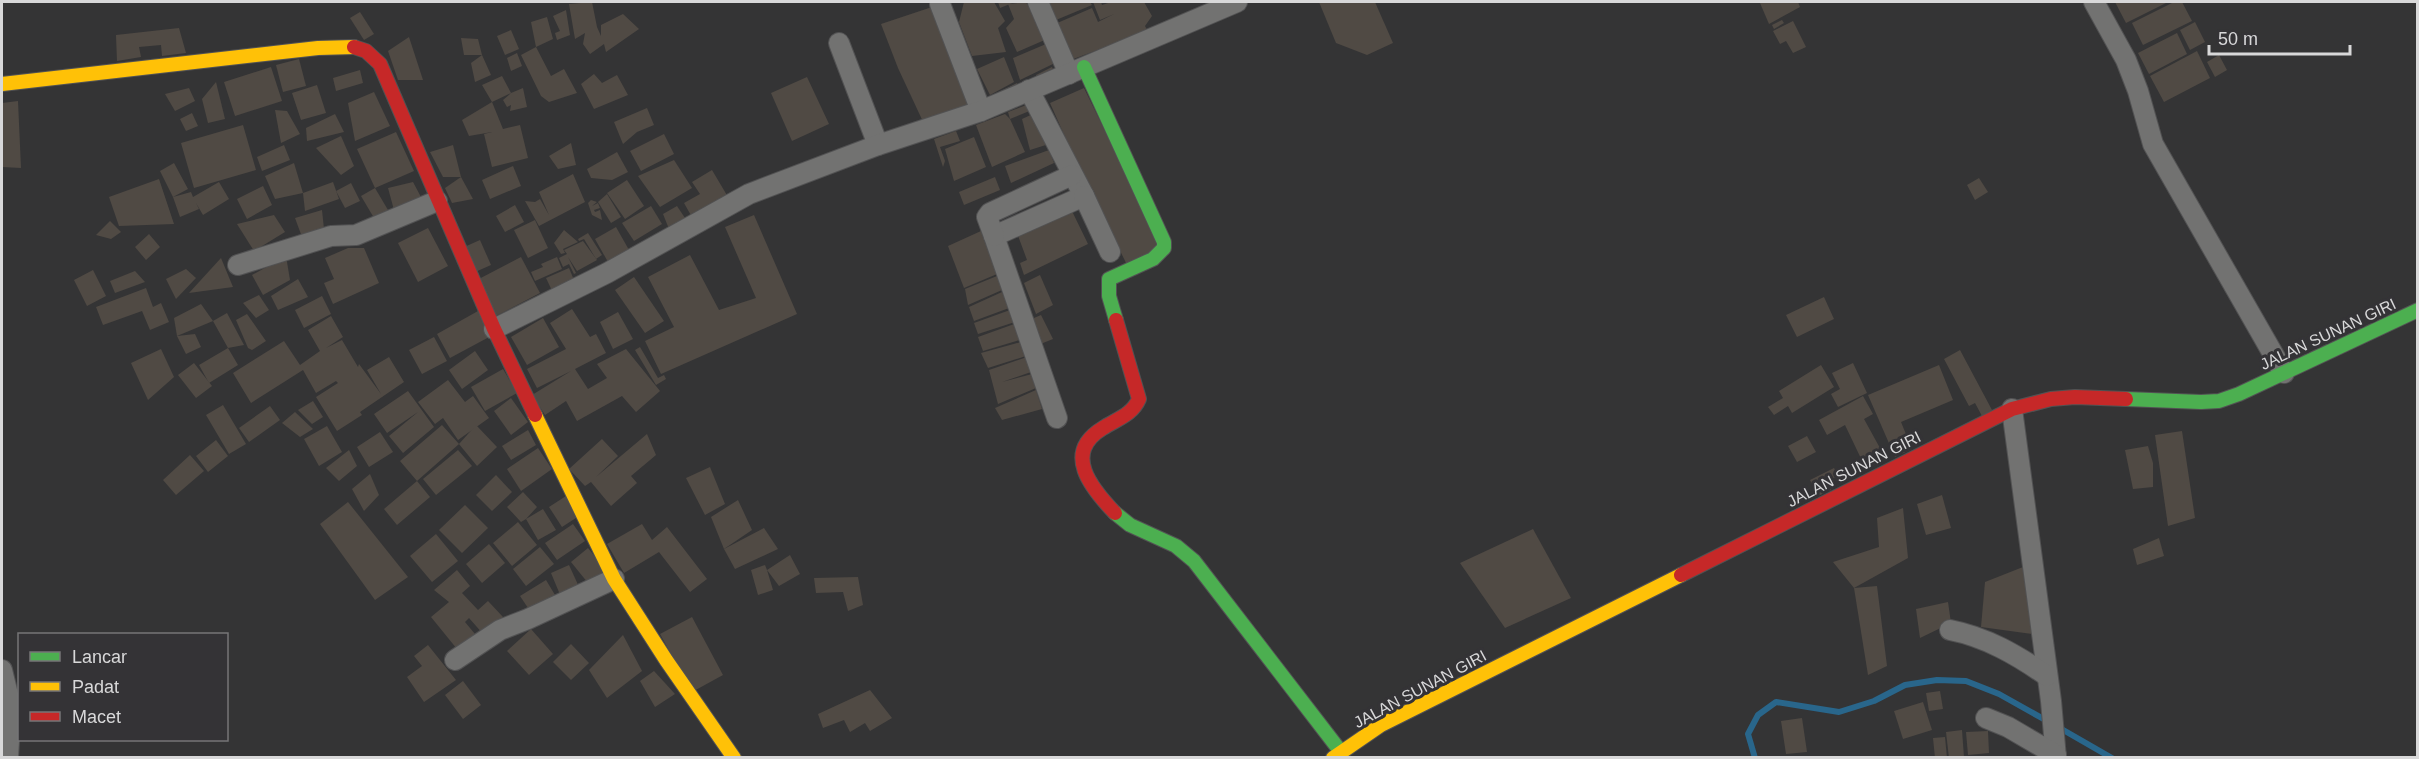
<svg xmlns="http://www.w3.org/2000/svg" width="2419" height="759" viewBox="0 0 2419 759" font-family="Arial,sans-serif">
<style>
.lines{fill:none;stroke-linecap:round;stroke-linejoin:round}
.stream{stroke:#29668b;stroke-width:6}
.building{fill:#504a44}
.street-casing{stroke:#525253;stroke-width:22}
.fast-casing{stroke:#525253;stroke-width:16}
.slow-casing{stroke:#525253;stroke-width:16}
.jam-casing{stroke:#525253;stroke-width:16}
.street{stroke:#727271;stroke-width:20}
.fast{stroke:#4caf50;stroke-width:14}
.slow{stroke:#ffc107;stroke-width:14}
.jam{stroke:#c62828;stroke-width:14}
.labels{text-anchor:middle;dominant-baseline:central;stroke-width:6;stroke-linejoin:round;paint-order:stroke}
.street-label{font-size:16px;fill:#d8d8d9;stroke:#343336}
</style>
<rect width="100%" height="100%" fill="#343435"/>
<g class="lines">
<g class="stream">
<polyline points="2058,727 2112,758"/>
<polyline points="1755,758 1748,734 1758,715 1776,702 1839,712 1874,701 1905,685 1937,680 1966,681 1999,694 2049,722"/>
</g>
</g>
<g class="building">
<polygon points="592,2 597,27 601,36 601,25 623,14 639,29 606,52 604,44 590,54 583,44 585,33 575,39 569,4"/>
<polygon points="964,2 994,2 1005,21 998,28 1006,52 972,56 959,22"/>
<polygon points="998,2 1015,2 1000,8"/>
<polygon points="1026,2 1047,39 1017,52 1006,28 1014,19 1008,4"/>
<polygon points="1049,2 1090,2 1092,5 1056,20"/>
<polygon points="1093,2 1101,2 1102,5 1111,2 1144,2 1152,16 1145,26 1148,32 1110,50 1108,46 1068,61 1055,24 1092,8 1098,22 1114,14 1100,20"/>
<polygon points="1319,2 1375,2 1393,43 1367,55 1336,43"/>
<polygon points="1763,2 1798,2 1800,7 1769,24 1760,3"/>
<polygon points="2115,2 2168,2 2126,23"/>
<polygon points="2174,2 2182,2 2192,21 2143,45 2132,23"/>
<polygon points="932,7 978,109 925,126 898,68 881,24"/>
<polygon points="566,10 570,35 557,40 555,33 560,31 553,16"/>
<polygon points="360,12 374,34 364,40 350,18"/>
<polygon points="547,17 553,39 536,47 531,22"/>
<polygon points="1782,20 1784,23 1774,29 1772,25"/>
<polygon points="1793,21 1806,47 1793,53 1786,41 1780,44 1773,31"/>
<polygon points="2195,22 2205,42 2190,50 2180,30"/>
<polygon points="179,28 186,53 162,56 161,45 139,47 141,57 117,61 116,35"/>
<polygon points="511,30 519,49 505,55 497,36"/>
<polygon points="2177,33 2187,54 2149,74 2138,53"/>
<polygon points="409,37 423,80 398,80 388,51"/>
<polygon points="461,38 478,39 482,55 491,75 475,82 471,63 482,55 464,55"/>
<polygon points="1046,44 1055,63 1020,80 1013,58"/>
<polygon points="536,47 551,76 564,69 577,93 549,102 541,96 521,55"/>
<polygon points="2197,51 2210,78 2164,102 2150,76"/>
<polygon points="517,53 522,66 511,71 507,58"/>
<polygon points="2219,55 2227,70 2215,77 2207,62"/>
<polygon points="1004,57 1014,82 990,95 977,69"/>
<polygon points="299,59 306,86 283,92 276,65"/>
<polygon points="271,67 282,101 235,116 224,82"/>
<polygon points="1052,67 1056,76 1040,84 1036,75"/>
<polygon points="360,70 363,83 336,91 333,78"/>
<polygon points="594,74 602,83 617,75 628,95 594,109 581,84"/>
<polygon points="502,76 511,93 523,88 527,107 510,111 511,105 507,107 503,100 511,93 492,102 503,129 520,125 528,158 492,167 484,134 492,132 469,136 462,120 492,102 482,85"/>
<polygon points="807,77 829,124 792,141 771,93"/>
<polygon points="216,82 225,119 208,123 202,99"/>
<polygon points="1017,83 1017,86 992,103 989,97"/>
<polygon points="317,85 326,113 301,120 292,93"/>
<polygon points="189,88 195,101 175,111 165,94"/>
<polygon points="1084,88 1162,248 1128,267 1088,185 1087,186 1050,103"/>
<polygon points="374,92 390,126 355,141 348,103"/>
<polygon points="18,101 21,168 2,167 2,103"/>
<polygon points="1029,104 1032,110 1010,119 1008,112"/>
<polygon points="647,108 654,125 637,132 623,144 614,122"/>
<polygon points="275,110 287,111 300,134 281,143"/>
<polygon points="1037,112 1049,144 1030,150 1022,119"/>
<polygon points="192,113 198,126 186,131 180,119"/>
<polygon points="335,114 344,132 307,141 306,128"/>
<polygon points="1005,114 1010,119 1025,152 992,167 976,125"/>
<polygon points="243,125 256,170 194,188 181,143"/>
<polygon points="956,131 960,141 940,147 945,161 943,167 934,139"/>
<polygon points="396,132 414,171 375,188 357,149"/>
<polygon points="664,134 674,154 641,171 630,151"/>
<polygon points="341,136 354,166 341,175 316,148"/>
<polygon points="974,137 986,167 954,181 945,149"/>
<polygon points="571,143 576,165 558,169 549,156"/>
<polygon points="284,145 290,160 262,171 257,157"/>
<polygon points="453,145 461,177 443,177 430,152"/>
<polygon points="1049,150 1054,163 1011,183 1005,166"/>
<polygon points="617,152 628,172 612,180 591,178 587,169"/>
<polygon points="674,160 692,188 660,207 638,176"/>
<polygon points="174,163 188,189 173,197 191,192 193,197 219,182 229,199 203,215 196,203 199,209 180,217 173,197 160,171"/>
<polygon points="294,163 303,193 275,199 265,176"/>
<polygon points="513,166 521,186 490,199 482,180"/>
<polygon points="712,170 728,197 693,219 684,203 700,194 692,182"/>
<polygon points="573,174 585,202 539,226 525,201 535,202 540,199 549,215 539,192"/>
<polygon points="461,177 473,199 452,203 445,188"/>
<polygon points="995,177 1000,190 964,205 959,192"/>
<polygon points="1979,178 1988,192 1975,200 1967,185"/>
<polygon points="159,179 174,224 119,226 109,197"/>
<polygon points="627,180 644,206 625,219 607,193"/>
<polygon points="333,182 339,199 305,211 303,193"/>
<polygon points="413,182 421,197 393,214 394,210 388,188"/>
<polygon points="351,183 360,201 345,208 336,191"/>
<polygon points="263,186 272,205 247,219 237,199"/>
<polygon points="375,188 388,210 374,218 361,196"/>
<polygon points="607,194 621,217 611,223 598,202"/>
<polygon points="591,200 597,202 592,206 598,203 600,208 594,210 595,212 600,210 602,220 592,215 588,203"/>
<polygon points="515,205 524,222 505,232 496,216"/>
<polygon points="651,206 662,224 634,241 622,223"/>
<polygon points="677,206 687,221 669,229 663,214"/>
<polygon points="1070,207 1088,244 1024,275 1020,263 1027,260 1017,233"/>
<polygon points="322,210 324,229 302,237 295,218"/>
<polygon points="274,215 285,232 254,251 237,224"/>
<polygon points="754,215 797,314 661,374 645,341 674,327 648,277 690,255 719,310 756,298 725,227"/>
<polygon points="535,220 548,248 528,258 514,230"/>
<polygon points="110,221 121,232 111,239 96,235"/>
<polygon points="616,227 629,250 608,262 595,239"/>
<polygon points="428,228 448,266 418,282 398,243"/>
<polygon points="564,230 578,242 563,249 565,253 561,254 554,243"/>
<polygon points="981,231 997,274 964,288 948,246"/>
<polygon points="588,233 602,255 596,259 584,239 579,241 578,239"/>
<polygon points="149,234 160,247 146,260 135,247"/>
<polygon points="480,240 491,265 473,273 462,248"/>
<polygon points="583,241 597,260 577,271 568,257 576,273 574,274 569,264 563,267 559,258 567,254 564,250"/>
<polygon points="348,248 364,248 379,283 333,304 324,283 334,279 325,258"/>
<polygon points="286,256 290,280 263,295 252,275"/>
<polygon points="521,257 540,293 494,317 475,281"/>
<polygon points="557,257 562,269 535,281 531,272 543,267 541,264"/>
<polygon points="221,258 233,287 189,293"/>
<polygon points="569,268 576,285 554,295 546,278"/>
<polygon points="186,269 196,278 176,299 166,279"/>
<polygon points="93,270 106,296 87,306 74,280"/>
<polygon points="135,271 145,282 115,293 110,281"/>
<polygon points="1040,275 1053,305 1036,314 1024,283"/>
<polygon points="997,276 1002,290 968,305 965,289"/>
<polygon points="634,277 664,321 645,333 615,290"/>
<polygon points="298,279 308,297 278,310 271,296"/>
<polygon points="146,288 153,307 161,303 169,322 150,330 142,311 103,325 96,307"/>
<polygon points="1002,292 1009,308 974,321 969,307"/>
<polygon points="259,295 269,310 256,318 243,303"/>
<polygon points="322,296 331,314 304,328 295,310"/>
<polygon points="1824,297 1834,319 1797,337 1786,315"/>
<polygon points="201,304 213,321 177,336 174,318"/>
<polygon points="572,309 590,337 596,334 606,353 575,369 588,389 607,378 597,364 626,349 660,391 636,412 622,396 577,421 566,401 545,415 532,395 571,371 537,388 527,369 566,349 550,323"/>
<polygon points="1010,310 1015,322 978,334 974,323"/>
<polygon points="478,311 491,336 450,358 437,334"/>
<polygon points="618,312 633,339 613,349 600,322"/>
<polygon points="227,313 244,345 228,348 238,365 209,383 199,365 228,348 213,321"/>
<polygon points="247,314 266,341 252,350 248,348 236,320"/>
<polygon points="1041,315 1053,339 1038,345 1027,321"/>
<polygon points="331,316 343,337 326,348 342,340 358,367 359,364 381,394 367,370 389,357 404,382 360,412 362,415 337,431 316,397 338,383 336,381 316,393 303,370 251,403 233,373 284,341 300,365 320,351 308,330"/>
<polygon points="543,318 559,347 527,365 511,337"/>
<polygon points="1017,323 1023,339 983,351 978,337"/>
<polygon points="195,334 201,347 186,354 177,336"/>
<polygon points="434,337 447,361 422,374 409,350"/>
<polygon points="1021,342 1026,356 988,368 981,353"/>
<polygon points="640,347 658,378 664,375 666,379 656,385 635,350"/>
<polygon points="161,349 174,377 148,400 131,363"/>
<polygon points="1960,350 1992,410 1982,416 1975,403 1969,406 1944,359"/>
<polygon points="475,351 488,370 462,389 449,370"/>
<polygon points="1027,357 1031,372 1002,382 1032,374 1036,388 998,404 989,370"/>
<polygon points="194,363 212,386 196,398 178,375"/>
<polygon points="1853,363 1867,393 1838,407 1831,394 1840,389 1832,373"/>
<polygon points="1821,365 1834,387 1792,413 1788,406 1774,415 1768,407 1783,398 1779,391"/>
<polygon points="1939,365 1953,400 1901,422 1912,449 1895,457 1868,395"/>
<polygon points="503,369 517,393 485,411 471,387"/>
<polygon points="448,380 465,402 473,396 489,418 458,440 443,418 435,424 418,402"/>
<polygon points="1036,390 1042,409 1002,420 995,408"/>
<polygon points="408,391 434,427 403,453 389,436 418,412 387,433 374,414"/>
<polygon points="1863,396 1873,414 1864,419 1886,459 1866,469 1845,425 1827,435 1819,420"/>
<polygon points="511,398 528,422 511,435 494,411"/>
<polygon points="313,401 323,417 312,424 298,410"/>
<polygon points="223,405 246,444 229,454 206,415"/>
<polygon points="270,406 280,420 249,442 239,428"/>
<polygon points="295,412 313,429 300,437 282,423"/>
<polygon points="442,425 459,444 417,481 430,497 397,525 384,509 417,481 400,461"/>
<polygon points="476,425 497,447 477,466 459,444"/>
<polygon points="327,426 342,452 319,466 304,439"/>
<polygon points="528,430 536,445 511,460 502,446"/>
<polygon points="2182,431 2195,518 2168,526 2155,435"/>
<polygon points="380,432 393,452 369,467 357,447"/>
<polygon points="647,434 656,455 631,476 637,483 611,506 591,482 585,486 569,469 602,439 618,456 596,477"/>
<polygon points="1807,436 1816,452 1797,462 1788,446"/>
<polygon points="216,440 228,456 208,472 196,456"/>
<polygon points="2148,446 2153,463 2153,487 2133,489 2125,450"/>
<polygon points="538,448 552,469 521,491 507,469"/>
<polygon points="349,450 357,466 339,481 326,468"/>
<polygon points="458,450 472,466 436,495 423,479"/>
<polygon points="190,455 204,471 176,495 163,480"/>
<polygon points="710,467 725,504 705,515 686,478"/>
<polygon points="1834,468 1838,476 1827,481 1831,490 1818,496 1810,480"/>
<polygon points="370,474 379,495 364,511 352,489"/>
<polygon points="496,475 512,492 492,511 476,495"/>
<polygon points="523,492 537,507 526,519 543,509 556,530 538,540 526,519 521,522 507,507"/>
<polygon points="1942,495 1951,528 1926,535 1917,504"/>
<polygon points="566,496 579,516 562,527 549,507"/>
<polygon points="738,500 752,530 724,549 711,517"/>
<polygon points="348,502 408,577 375,600 320,524"/>
<polygon points="465,505 488,528 462,553 439,530"/>
<polygon points="1903,508 1908,558 1854,588 1833,562 1879,547 1877,518"/>
<polygon points="518,522 537,545 512,566 493,543"/>
<polygon points="573,524 585,541 557,560 545,543"/>
<polygon points="642,524 652,540 667,527 707,579 690,592 659,552 624,573 607,544"/>
<polygon points="764,528 778,549 735,569 724,549"/>
<polygon points="1533,529 1571,598 1505,628 1460,563"/>
<polygon points="436,534 458,561 432,582 410,556"/>
<polygon points="2159,538 2164,556 2137,565 2133,549"/>
<polygon points="489,544 505,563 482,583 466,564"/>
<polygon points="540,547 554,564 526,586 513,569"/>
<polygon points="588,548 609,574 592,588 571,562"/>
<polygon points="790,555 800,574 779,586 767,570 773,590 758,595 751,570 765,565 767,570"/>
<polygon points="569,565 580,589 561,597 551,573"/>
<polygon points="2023,567 2032,634 1981,627 1985,582"/>
<polygon points="457,570 470,586 462,593 478,610 488,601 503,617 484,635 469,618 465,622 475,634 457,649 431,617 449,602 434,590"/>
<polygon points="858,577 863,605 848,611 843,592 816,593 814,578"/>
<polygon points="546,580 555,595 530,611 520,596"/>
<polygon points="1877,586 1887,666 1868,675 1854,588"/>
<polygon points="1948,602 1951,623 1920,638 1916,609"/>
<polygon points="692,617 723,675 692,692 660,634"/>
<polygon points="531,629 553,654 529,675 507,651"/>
<polygon points="623,635 642,671 607,698 589,670"/>
<polygon points="571,644 589,663 571,680 553,662"/>
<polygon points="428,645 456,680 424,702 407,677 422,666 414,656"/>
<polygon points="654,671 675,694 655,707 640,681"/>
<polygon points="463,681 481,705 463,719 445,695"/>
<polygon points="870,690 892,718 870,731 865,723 850,732 844,720 823,728 818,714"/>
<polygon points="1940,691 1943,709 1929,711 1926,693"/>
<polygon points="1923,702 1932,730 1903,739 1894,711"/>
<polygon points="1802,718 1807,752 1786,754 1781,721"/>
<polygon points="1962,730 1964,757 1949,758 1946,732"/>
<polygon points="1988,731 1989,753 1968,755 1966,732"/>
<polygon points="1945,737 1947,758 1935,758 1933,738"/>
</g>
<g class="lines">
<defs>
<g id="street">
<polyline points="1038,2 1069,74"/>
<polyline points="2094,2 2126,60 2138,91 2153,144 2284,373"/>
<polyline points="940,4 981,111"/>
<polyline points="839,43 878,145"/>
<polyline points="1029,90 1084,196 994,236 1057,418"/>
<polyline points="1084,196 1110,252"/>
<polyline points="994,236 987,217 990,213 1072,175"/>
<polyline points="238,265 331,236 356,235 437,201"/>
<polyline points="494,329 607,273 749,194 878,145 981,111 1237,2"/>
<polyline points="2012,409 2051,701 2056,758"/>
<path d="M1950 630C1986 637 2017 655 2047 676"/>
<polyline points="455,660 500,630 528,619 614,579"/>
<polyline points="2,670 11,707 8,758"/>
<polyline points="1986,718 2008,727 2056,755"/>
</g>
<g id="fast">
<polyline points="1084,67 1164,242 1164,248 1153,259 1109,279 1109,296 1116,320"/>
<polyline points="2126,399 2201,402 2219,401 2239,394 2418,310"/>
<polyline points="1115,513 1130,525 1176,546 1194,561 1341,752"/>
</g>
<g id="slow">
<polyline points="2,84 318,48 354,47"/>
<polyline points="535,415 614,579 666,660 734,758"/>
<polyline points="1333,758 1381,725 1681,575"/>
</g>
<g id="jam">
<polyline points="354,47 366,51 380,64 494,329 535,415"/>
<path d="M1115 513C1091 488 1062 453 1103 428 1117 419 1132 415 1139 399L1116 320"/>
<polyline points="1681,575 2012,409 2051,399 2075,397 2126,399"/>
</g>
</defs>
<use href="#street" class="street-casing"/>
<use href="#fast" class="fast-casing"/>
<use href="#slow" class="slow-casing"/>
<use href="#jam" class="jam-casing"/>
<use href="#street" class="street"/>
<use href="#fast" class="fast"/>
<use href="#slow" class="slow"/>
<use href="#jam" class="jam"/>
</g>
<g class="labels">
<g class="street-label">
<text transform="translate(2328 334) rotate(-25)">JALAN SUNAN GIRI</text>
<text transform="translate(1854 469) rotate(-27)">JALAN SUNAN GIRI</text>
<text transform="translate(1420 689) rotate(-28)">JALAN SUNAN GIRI</text>
</g>
</g>
<rect width="2419" height="759" fill="none" stroke="#d8d8d9" stroke-width="6"/>
<rect x="18" y="633" width="210" height="108" fill="#343336" stroke="#767577" stroke-width="1.5"/>
<rect x="30" y="652" width="30" height="9" fill="#4caf50" stroke="#767577" stroke-width="1.5"/>
<text x="72" y="663" font-size="18" fill="#d8d8d9">Lancar</text>
<rect x="30" y="682" width="30" height="9" fill="#ffc107" stroke="#767577" stroke-width="1.5"/>
<text x="72" y="693" font-size="18" fill="#d8d8d9">Padat</text>
<rect x="30" y="712" width="30" height="9" fill="#c62828" stroke="#767577" stroke-width="1.5"/>
<text x="72" y="723" font-size="18" fill="#d8d8d9">Macet</text>
<path d="M2209 45v9h141v-9" fill="none" stroke="#d8d8d9" stroke-width="3"/>
<text x="2218" y="45" font-size="18" fill="#d8d8d9" stroke="#343336" stroke-width="4.5" paint-order="stroke">50 m</text>
</svg>
